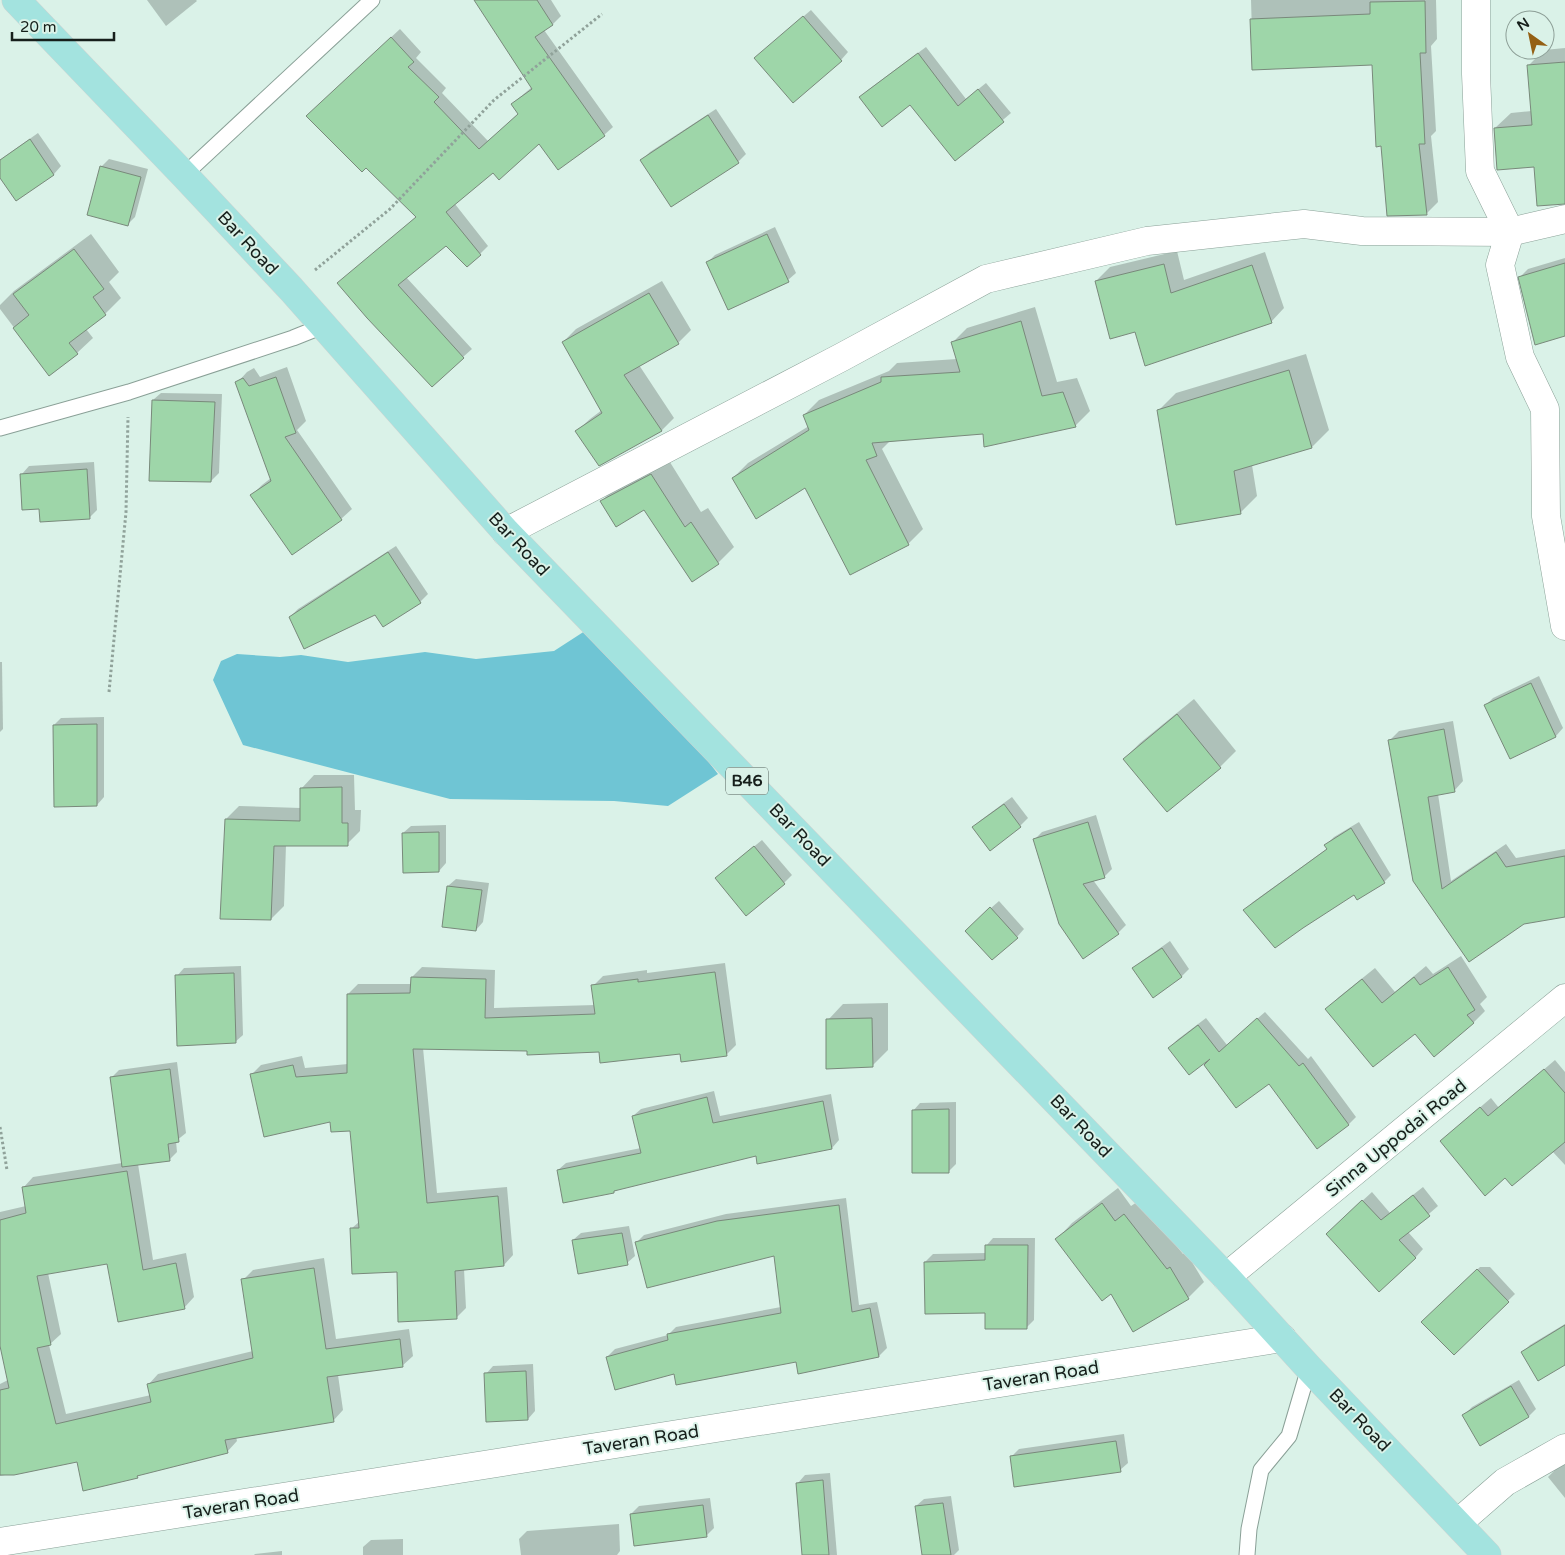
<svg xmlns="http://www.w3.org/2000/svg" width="1565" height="1555" viewBox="0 0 1565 1555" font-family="'Varela Round',sans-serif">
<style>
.water{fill:#6fc5d4}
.shadow{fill:#0003}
.building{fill:#9ed6a9;stroke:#79897b}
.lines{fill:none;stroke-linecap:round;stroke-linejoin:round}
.service-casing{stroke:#8aa097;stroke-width:17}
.minor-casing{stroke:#8aa097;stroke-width:29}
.tertiary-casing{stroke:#8aa097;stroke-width:29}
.primary-casing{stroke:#d0d2d1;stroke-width:29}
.path{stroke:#90a29a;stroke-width:3;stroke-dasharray:2.5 2.5;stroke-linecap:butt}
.service{stroke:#fff;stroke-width:15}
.minor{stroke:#fff;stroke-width:28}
.tertiary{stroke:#fff;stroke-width:28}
.primary{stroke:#a3e3df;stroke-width:28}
.labels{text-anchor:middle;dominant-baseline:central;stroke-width:4;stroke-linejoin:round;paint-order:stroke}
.shield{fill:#daf2e8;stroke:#515e58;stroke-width:1}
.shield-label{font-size:16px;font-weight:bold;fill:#161f1b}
.street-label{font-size:18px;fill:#161f1b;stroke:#daf2e8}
</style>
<rect width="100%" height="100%" fill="#daf2e8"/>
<polygon class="water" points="588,629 641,675 718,774 668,806 614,801 450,799 243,745 213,680 221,661 237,654 280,657 301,655 348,662 425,652 476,659 554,651"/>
<g class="shadow">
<polygon points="147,0 196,0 197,1 166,26"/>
<polygon points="476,0 551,0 561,16 553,24 544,30 613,127 604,135 539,142 493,171 455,204 488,246 480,254 446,244 406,277 472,349 463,357 348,275 417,216 316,107 400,29 421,52 416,58 446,88 442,93 488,141 519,113 512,104 532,87"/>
<polygon points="1251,0 1436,0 1437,39 1431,46 1436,131 1431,136 1438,202 1426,214 1373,64 1253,68"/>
<polygon points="811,10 848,52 841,60 763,51"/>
<polygon points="926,47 966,99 986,83 1011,113 956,160 910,104 861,97 868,90"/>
<polygon points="1565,48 1565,203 1535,166 1495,128 1511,113 1532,111 1528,66 1544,50"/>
<polygon points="716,109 746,154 738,162 672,205 642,160 650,152"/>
<polygon points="38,133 61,166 54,174 17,200 0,176 0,160"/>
<polygon points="109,159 148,169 135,217 128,224 101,167"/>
<polygon points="775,227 796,273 788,280 729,309 707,263 715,255"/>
<polygon points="91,234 119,272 109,282 121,298 105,314 86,329 93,338 77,353 49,374 0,309 0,305 14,291"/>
<polygon points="1177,251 1184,280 1265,252 1284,308 1271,322 1136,331 1096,281 1110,267"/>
<polygon points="1565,258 1565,335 1520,277 1528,269"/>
<polygon points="662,281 691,330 678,343 639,365 674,418 662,430 600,464 577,431 590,419 602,410 563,342 576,329"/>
<polygon points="1035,307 1057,382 1077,378 1090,411 1075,426 890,441 882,449 923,529 908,544 806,487 733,478 748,463 809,426 804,415 819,400 889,371 897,363 957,359 953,342 967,328"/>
<polygon points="1306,354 1329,430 1312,447 1252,465 1257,496 1240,513 1159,410 1176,393"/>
<polygon points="287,367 306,421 297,430 352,509 341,519 252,495 262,485 271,478 237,383 247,372 254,368 260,377"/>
<polygon points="161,393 222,394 219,473 211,481 153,400"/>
<polygon points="668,459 701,512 708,508 734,547 718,563 644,508 602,501 617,485"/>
<polygon points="94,462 97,510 89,518 22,474 29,466"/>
<polygon points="396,546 428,594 420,602 375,613 290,617 298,609"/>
<polygon points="0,662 2,662 3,729 0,732"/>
<polygon points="1539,676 1563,728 1556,736 1510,757 1486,705 1493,698"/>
<polygon points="1194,699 1236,751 1220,767 1167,810 1124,759 1140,743"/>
<polygon points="104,717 104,797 97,805 54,725 61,718"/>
<polygon points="1453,721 1463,781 1454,791 1438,794 1451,881 1506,844 1516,858 1565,849 1565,915 1523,923 1414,880 1390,740 1399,731"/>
<polygon points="314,775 354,775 355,810 361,810 360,831 347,844 286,845 284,906 271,919 226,819 239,806 301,808 301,789"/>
<polygon points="1012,797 1028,818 1020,826 990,849 974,827 981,820"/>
<polygon points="1096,815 1112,869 1104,877 1093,880 1126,925 1118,933 1083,957 1034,840 1042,832"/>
<polygon points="1359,822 1391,875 1384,882 1245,910 1253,902 1328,848 1326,845 1334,837"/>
<polygon points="446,825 446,863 439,871 403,833 411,826"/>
<polygon points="762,840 792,875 784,883 724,871"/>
<polygon points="456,879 489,883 483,922 476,930 448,886"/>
<polygon points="999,901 1024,929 1017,937 974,923"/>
<polygon points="1170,941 1189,969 1182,976 1134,968 1142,961"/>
<polygon points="1461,956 1487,997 1480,1004 1485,1011 1473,1023 1415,1032 1327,1009 1339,997 1375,968 1395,992 1426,966 1433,974"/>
<polygon points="725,963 736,1045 726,1055 600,1050 423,1048 437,1193 507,1187 513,1255 504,1265 464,1269 466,1308 456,1318 398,1271 351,1229 360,1221 351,1129 332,1120 251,1075 261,1065 302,1056 305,1068 348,1064 348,994 358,984 412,984 412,977 422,967 495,970 494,1008 595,1005 593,986 603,976 647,970 647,973"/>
<polygon points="241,966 243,1035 235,1042 177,976 184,968"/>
<polygon points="888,1003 888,1050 872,1066 828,1020 843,1004"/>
<polygon points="1265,1012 1308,1059 1311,1056 1356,1117 1349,1124 1269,1082 1212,1058 1170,1048 1177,1040 1206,1018 1227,1045"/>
<polygon points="1555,1060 1565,1072 1565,1165 1552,1151 1441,1141 1491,1098 1499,1108"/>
<polygon points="177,1062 186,1133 176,1141 177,1152 170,1159 138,1164 153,1260 186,1253 194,1297 184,1308 108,1263 48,1273 61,1334 49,1345 66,1414 151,1395 148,1385 158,1374 253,1351 243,1280 253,1270 324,1258 336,1339 409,1329 413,1356 402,1366 338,1375 343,1410 333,1421 236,1437 237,1441 227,1452 140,1474 137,1477 77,1461 0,1476 0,1384 8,1380 0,1340 0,1212 26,1206 23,1188 33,1177 122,1163 112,1077 119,1070"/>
<polygon points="714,1091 720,1116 831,1094 839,1140 832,1148 757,1155 617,1189 613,1192 558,1170 566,1163 641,1148 633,1116 641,1109"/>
<polygon points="956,1102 956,1164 948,1172 913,1111 920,1103"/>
<polygon points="1423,1187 1438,1206 1408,1232 1423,1249 1415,1258 1336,1225 1372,1192 1390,1213"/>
<polygon points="1118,1188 1131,1206 1140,1200 1183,1254 1186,1252 1204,1282 1188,1298 1057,1239 1072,1223"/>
<polygon points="846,1198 859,1305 877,1302 887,1348 879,1356 799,1372 797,1361 675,1372 607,1357 615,1349 668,1335 676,1327 781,1307 775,1254 636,1243 644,1235 726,1214"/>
<polygon points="629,1226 635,1256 627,1263 573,1240 581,1233"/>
<polygon points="993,1238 1035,1238 1034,1320 1027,1327 986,1312 925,1262 933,1254 986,1253 986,1246"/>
<polygon points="1480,1267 1490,1267 1515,1294 1454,1353 1423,1322"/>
<polygon points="1565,1324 1565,1363 1523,1352 1530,1345"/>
<polygon points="533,1364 535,1411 528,1419 486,1374 493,1366"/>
<polygon points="1519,1380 1536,1409 1529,1416 1481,1444 1464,1415 1472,1407"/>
<polygon points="1124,1434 1128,1463 1120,1470 1011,1457 1019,1449"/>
<polygon points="1565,1464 1565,1498 1548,1477 1556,1469"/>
<polygon points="830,1473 837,1555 804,1555 798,1483 805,1475"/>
<polygon points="951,1496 959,1550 954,1555 924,1555 916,1506 924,1499"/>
<polygon points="710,1498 714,1528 706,1536 631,1514 639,1506"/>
<polygon points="619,1524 620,1551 617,1555 521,1555 519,1539 527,1531"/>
<polygon points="403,1539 403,1555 363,1555 363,1547 371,1540"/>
<polygon points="282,1551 282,1555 254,1555 255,1554"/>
</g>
<g class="building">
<polygon points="474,0 537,0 553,25 535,37 605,136 558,170 539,144 499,180 493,173 446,212 481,255 467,267 446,246 398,285 464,358 432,387 367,318 337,283 416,217 366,168 362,172 306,116 391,37 414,62 408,67 439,97 434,102 479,149 518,114 511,104 532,89"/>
<polygon points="1425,1 1426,53 1420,53 1425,144 1419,144 1427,215 1387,216 1381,146 1376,147 1372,65 1252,70 1250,19 1370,14 1370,2"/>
<polygon points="803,16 842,61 793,103 754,58"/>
<polygon points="918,53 958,106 978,89 1004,122 955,161 910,105 882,127 859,97"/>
<polygon points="1565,62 1565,204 1537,206 1534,167 1497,170 1494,128 1532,125 1527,65"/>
<polygon points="708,115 739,163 671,207 640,160"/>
<polygon points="30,139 54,175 16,201 0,178 0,160"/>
<polygon points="100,166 141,177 128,226 87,215"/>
<polygon points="767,234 789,282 728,310 706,262"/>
<polygon points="74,249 104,289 93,297 106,315 69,343 78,354 49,376 13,328 29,315 13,294"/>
<polygon points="1565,263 1565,336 1535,345 1518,277"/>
<polygon points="1164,264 1171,293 1252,265 1272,323 1145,366 1135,332 1110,339 1095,281"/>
<polygon points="649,293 679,344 624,375 662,431 599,466 575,431 602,413 562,342"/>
<polygon points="1021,321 1042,396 1063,392 1076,427 984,447 983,434 872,443 877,456 866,460 909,545 850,575 805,488 756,519 732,478 809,430 803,415 881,382 881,377 960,372 951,342"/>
<polygon points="1289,370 1312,448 1234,471 1241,514 1176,525 1157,410"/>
<polygon points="276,377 296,433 285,437 342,520 292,555 250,495 271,481 235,382 243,378 249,386"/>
<polygon points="152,400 215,402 211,482 149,481"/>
<polygon points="87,469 90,519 40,522 39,509 22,510 20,474"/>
<polygon points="651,474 685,527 691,522 719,564 692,582 644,510 616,527 600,501"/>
<polygon points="388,552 421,603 383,627 375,615 304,649 289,617"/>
<polygon points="1531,683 1556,737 1510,759 1484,705"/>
<polygon points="1177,714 1221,768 1167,812 1123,759"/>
<polygon points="97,724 97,806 54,807 53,725"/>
<polygon points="1444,729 1455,792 1428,797 1442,889 1496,852 1506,867 1565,856 1565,917 1524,924 1469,962 1413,881 1388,740"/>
<polygon points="342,787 342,823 348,823 348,846 274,846 271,920 220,919 225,819 300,821 300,788"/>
<polygon points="1004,804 1021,827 990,851 972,827"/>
<polygon points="1088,822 1105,878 1083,884 1119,934 1083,959 1059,924 1033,839"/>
<polygon points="1351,828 1385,883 1357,900 1354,895 1303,928 1275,948 1243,910 1327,849 1324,845"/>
<polygon points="439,832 439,872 403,873 402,833"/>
<polygon points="754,846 785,884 746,916 715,878"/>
<polygon points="447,886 482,890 476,931 442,927"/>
<polygon points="990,907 1018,938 992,960 965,931"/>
<polygon points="1162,948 1182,977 1153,998 1132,968"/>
<polygon points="1448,967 1475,1010 1467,1015 1474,1023 1434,1057 1415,1034 1373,1067 1325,1009 1362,979 1382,1003 1414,977 1420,985"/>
<polygon points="715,972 727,1056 681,1062 680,1054 600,1063 599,1052 527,1055 527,1051 413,1049 427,1203 498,1196 504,1266 455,1271 457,1319 398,1322 397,1272 352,1274 350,1228 359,1228 350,1131 331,1132 330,1122 264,1137 250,1074 293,1065 296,1077 347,1073 347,994 410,993 411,977 486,979 485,1018 595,1014 591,985 638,979 638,982"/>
<polygon points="234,973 236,1043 177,1046 175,975"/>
<polygon points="872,1018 873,1067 826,1069 826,1019"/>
<polygon points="1257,1018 1299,1066 1303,1063 1349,1125 1317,1149 1269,1084 1236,1108 1204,1065 1210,1059 1189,1075 1168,1048 1198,1025 1219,1052"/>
<polygon points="170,1069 179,1142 168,1144 170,1161 122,1167 110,1077"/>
<polygon points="1544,1069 1565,1093 1565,1142 1512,1186 1505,1178 1485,1196 1440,1141 1480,1107 1488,1116"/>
<polygon points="707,1097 713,1123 823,1101 832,1149 757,1164 756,1156 614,1191 614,1193 563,1203 557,1170 641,1153 632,1116"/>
<polygon points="949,1109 949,1173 912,1173 912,1110"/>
<polygon points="127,1171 143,1270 176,1263 185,1309 118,1322 107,1264 37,1276 51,1345 37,1348 56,1424 151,1402 147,1384 253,1358 241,1279 314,1268 326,1349 400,1339 403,1367 327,1377 334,1422 225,1440 228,1453 137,1476 138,1478 83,1491 77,1462 14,1475 0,1475 0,1390 9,1388 0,1346 0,1220 26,1213 22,1187"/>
<polygon points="1413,1195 1430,1216 1399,1240 1416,1258 1379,1292 1326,1234 1362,1200 1381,1220"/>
<polygon points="1102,1203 1115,1221 1124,1214 1167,1269 1170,1267 1189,1299 1133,1332 1111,1294 1102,1301 1055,1239"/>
<polygon points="839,1205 852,1312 870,1308 879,1357 798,1374 796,1362 676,1385 674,1374 615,1390 606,1357 668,1340 667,1334 781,1313 774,1256 647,1288 635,1242 717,1221"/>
<polygon points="622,1233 628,1265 578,1274 572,1240"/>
<polygon points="985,1245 1028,1245 1027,1329 985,1329 985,1313 925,1314 924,1262 985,1260"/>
<polygon points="1477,1269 1509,1302 1454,1355 1421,1322"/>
<polygon points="1565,1325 1565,1365 1538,1381 1521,1352"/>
<polygon points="526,1371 528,1420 486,1422 484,1373"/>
<polygon points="1511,1386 1529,1417 1480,1446 1462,1415"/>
<polygon points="1116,1441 1121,1472 1014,1487 1010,1456"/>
<polygon points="823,1480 829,1555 802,1555 796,1483"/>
<polygon points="943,1503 951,1555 922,1555 915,1506"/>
<polygon points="703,1505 707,1537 634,1546 630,1514"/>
</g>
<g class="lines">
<defs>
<g id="service">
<polyline points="184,175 372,0"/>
<polyline points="0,428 129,392 293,338 323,326"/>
<polyline points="1247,1555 1249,1529 1261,1470 1289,1436 1309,1368"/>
</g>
<g id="minor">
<polyline points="1476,0 1476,74 1480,171 1510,232 1500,265 1520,357 1545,409 1546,516 1565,626"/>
<polyline points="506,532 842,357 986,279 1147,241 1304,224 1362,231 1510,232 1565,219"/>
<polyline points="1458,1523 1505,1482 1565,1448"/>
</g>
<g id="tertiary">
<polyline points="1226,1277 1565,998"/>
<polyline points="0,1542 1282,1338"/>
</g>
<polyline id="primary" points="16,0 184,175 291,289 506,532 1226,1277 1309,1368 1487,1555"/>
</defs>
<use href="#service" class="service-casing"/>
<use href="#minor" class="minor-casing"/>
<use href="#tertiary" class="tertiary-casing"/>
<use href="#primary" class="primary-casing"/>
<g class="path">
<polyline points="315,270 390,209 494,100 602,14"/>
<polyline points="109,692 126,512 128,417"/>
<polyline points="0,1127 7,1170"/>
</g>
<use href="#service" class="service"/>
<use href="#minor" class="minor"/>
<use href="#tertiary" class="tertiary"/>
<use href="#primary" class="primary"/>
</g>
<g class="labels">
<rect class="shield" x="726" y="767.5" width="42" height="27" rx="4"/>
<g class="shield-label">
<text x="747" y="781">B46</text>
</g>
<g class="street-label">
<text transform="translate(248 243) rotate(47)">Bar Road</text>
<text transform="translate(519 544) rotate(47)">Bar Road</text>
<text transform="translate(800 835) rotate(46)">Bar Road</text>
<text transform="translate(1081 1126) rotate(46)">Bar Road</text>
<text transform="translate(1396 1138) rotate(-39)">Sinna Uppodai Road</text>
<text transform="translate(1041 1376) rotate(-9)">Taveran Road</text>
<text transform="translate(1360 1420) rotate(46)">Bar Road</text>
<text transform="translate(641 1440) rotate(-9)">Taveran Road</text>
<text transform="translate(241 1504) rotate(-9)">Taveran Road</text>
</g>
</g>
<g transform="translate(1530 35) rotate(327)"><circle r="24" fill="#daf2e8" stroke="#8c9e96"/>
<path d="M0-4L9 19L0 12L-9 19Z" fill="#946014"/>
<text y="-8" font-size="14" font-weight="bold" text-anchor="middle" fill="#161f1b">N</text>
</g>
<path d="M12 32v8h102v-8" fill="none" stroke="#161f1b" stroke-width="2.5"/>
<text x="20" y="32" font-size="15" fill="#161f1b" stroke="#daf2e8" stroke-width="4" paint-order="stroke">20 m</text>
</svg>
